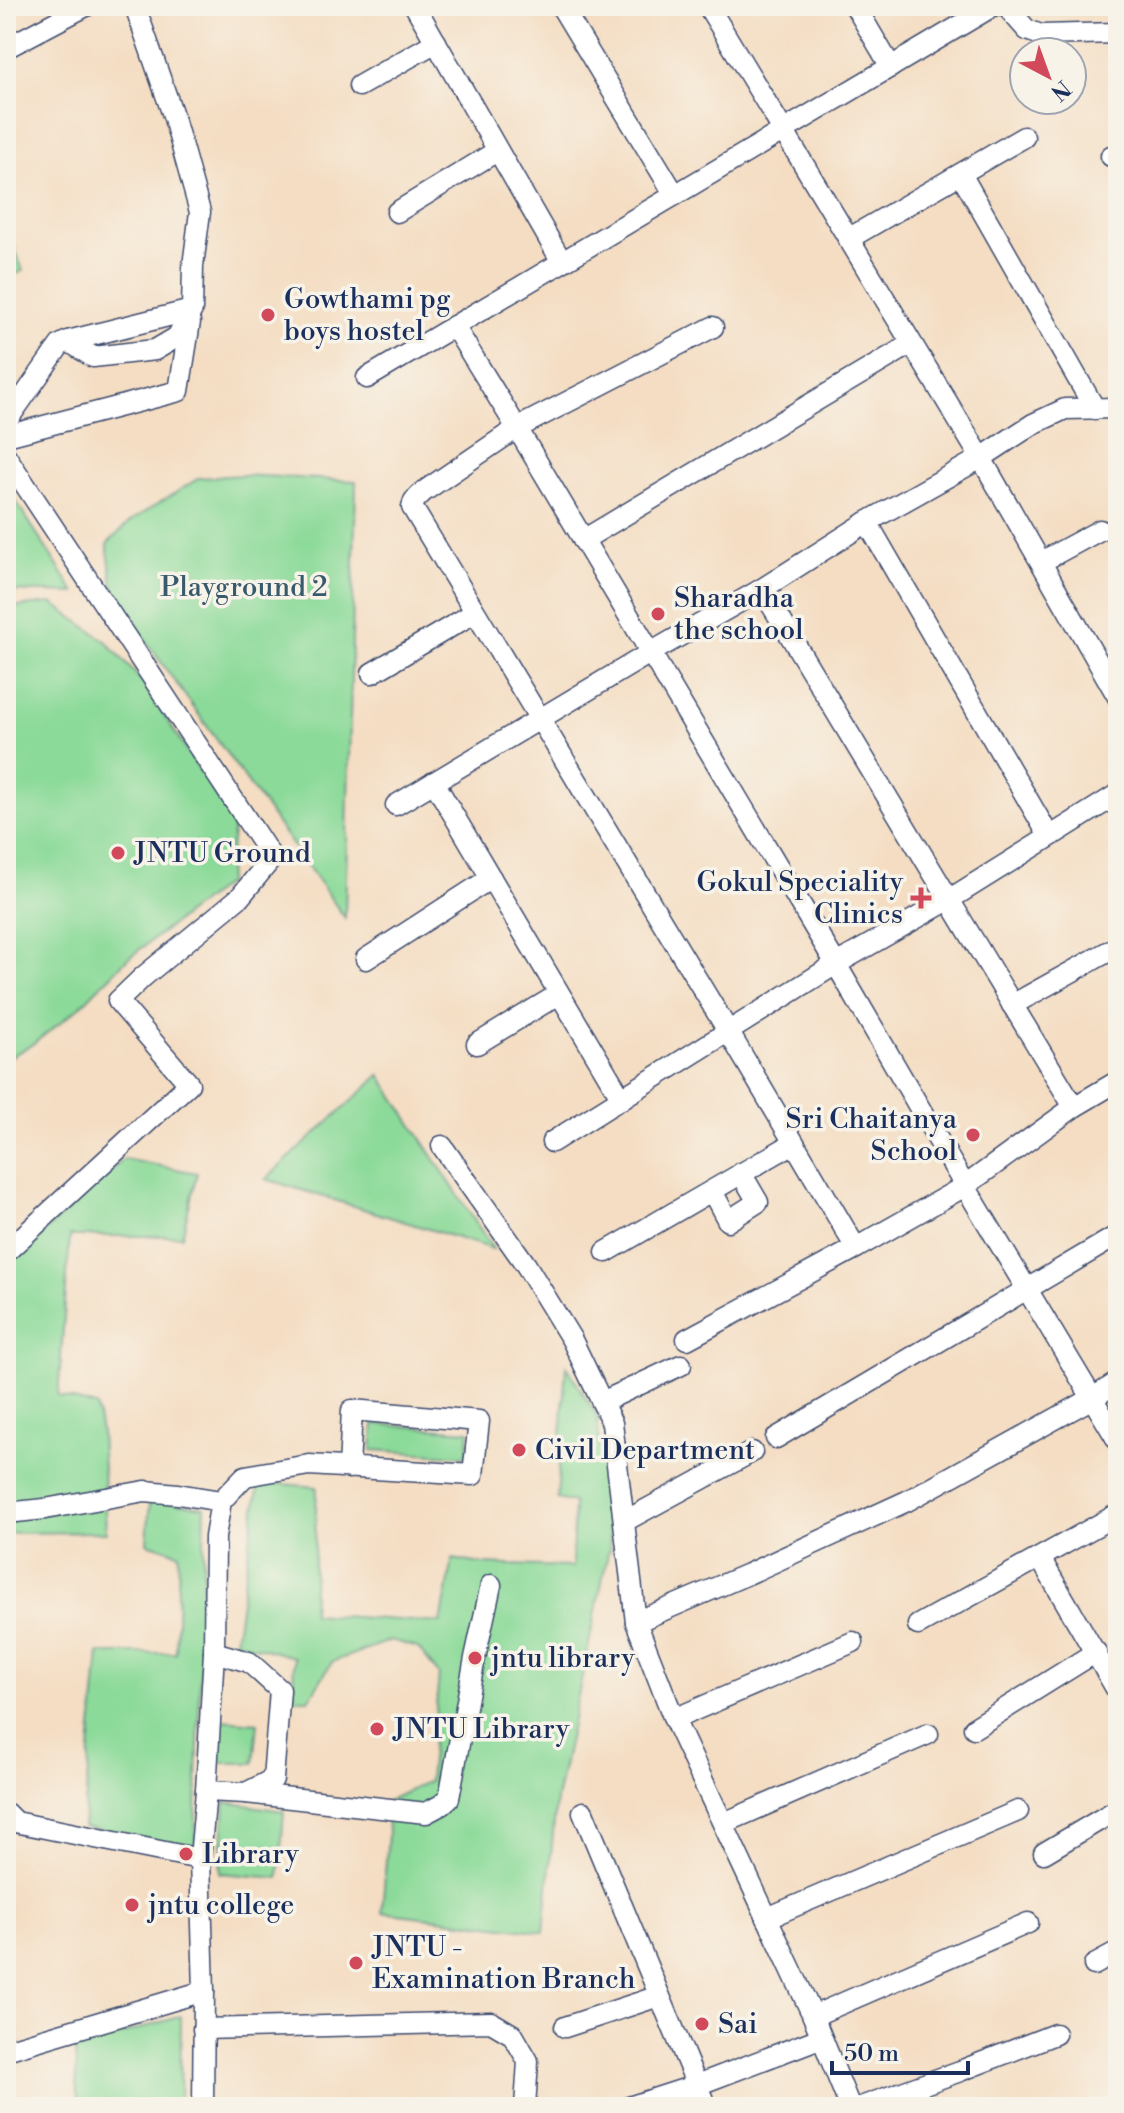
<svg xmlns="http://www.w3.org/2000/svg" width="1124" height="2113" viewBox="0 0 1124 2113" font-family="'Libre Bodoni',serif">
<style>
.green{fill:#8bda99;stroke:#53847c;stroke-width:2}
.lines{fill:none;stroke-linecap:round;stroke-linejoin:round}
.minor-casing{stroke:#3c496d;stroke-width:23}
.minor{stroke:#fff;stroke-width:20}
.poi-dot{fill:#d1495b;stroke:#f7f3e8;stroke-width:3}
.labels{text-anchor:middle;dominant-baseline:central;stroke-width:7;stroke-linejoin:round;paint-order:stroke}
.poi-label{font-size:28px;fill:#1b2f5e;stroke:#f7f3e8;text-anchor:start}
.park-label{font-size:28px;fill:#375a6d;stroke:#f7f3e8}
</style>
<rect width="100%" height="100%" fill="#f7f3e8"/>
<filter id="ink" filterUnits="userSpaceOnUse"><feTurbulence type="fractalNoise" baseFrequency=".0125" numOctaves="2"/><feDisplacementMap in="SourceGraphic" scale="16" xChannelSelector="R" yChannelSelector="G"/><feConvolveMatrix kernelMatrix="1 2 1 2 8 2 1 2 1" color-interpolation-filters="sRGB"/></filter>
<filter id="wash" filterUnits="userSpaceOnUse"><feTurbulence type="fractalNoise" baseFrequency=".006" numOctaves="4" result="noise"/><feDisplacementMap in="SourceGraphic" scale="32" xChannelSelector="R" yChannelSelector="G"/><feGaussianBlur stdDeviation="1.8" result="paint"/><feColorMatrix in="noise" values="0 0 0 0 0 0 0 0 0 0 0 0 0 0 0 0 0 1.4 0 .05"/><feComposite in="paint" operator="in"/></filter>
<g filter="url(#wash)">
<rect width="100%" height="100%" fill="#f4ddc2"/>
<g class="green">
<polygon points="6,224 23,271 6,278"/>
<polygon points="242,475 356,481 345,918 115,598 107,544 132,520 199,478"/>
<polygon points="6,486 75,593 6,591"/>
<polygon points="52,603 106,641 141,680 234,823 227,883 127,959 79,1008 33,1044 6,1059 6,608"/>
<polygon points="380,1075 493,1249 266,1179"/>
<polygon points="124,1159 197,1173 182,1236 70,1236 58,1396 96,1406 101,1432 106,1532 6,1533 6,1267"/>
<polygon points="566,1365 597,1416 610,1544 556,1800 544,1932 382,1912 388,1835 387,1801 429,1781 439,1675 418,1648 391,1640 332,1662 309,1699 293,1699 294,1657 235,1641 259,1482 317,1487 312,1614 441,1623 453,1559 481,1564 572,1567 574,1503 557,1499"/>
<polygon points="374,1424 469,1431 467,1456 372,1450"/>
<polygon points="150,1500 205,1507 195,1848 83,1827 99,1653 176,1653 179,1553 147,1543"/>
<polygon points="207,1719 258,1723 254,1763 213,1763"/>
<polygon points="225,1802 284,1811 279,1878 220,1873"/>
<polygon points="181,2016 180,2107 81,2107 77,2091 75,2049"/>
</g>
</g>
<g filter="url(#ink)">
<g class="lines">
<defs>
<g id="minor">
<polyline points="135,6 174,118 200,212 193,266 192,310 177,337 155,350 93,357 68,341 192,310"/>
<polyline points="415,6 562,262"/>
<polyline points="561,6 675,195"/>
<polyline points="708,6 981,458 1118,697"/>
<polyline points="855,6 891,67"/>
<polyline points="1006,6 1027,30 1041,35 1118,33"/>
<polyline points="6,48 86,6"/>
<polyline points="359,86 436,42"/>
<polyline points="1111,156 1118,156"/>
<polyline points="961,174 1095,409"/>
<polyline points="397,212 497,151"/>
<polyline points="848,239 1024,137"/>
<polyline points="454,326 517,428 836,964 965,1186 1118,1441"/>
<polyline points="713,327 517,428 423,492 414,501 412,507 728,1031 856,1248"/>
<polyline points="367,378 993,6"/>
<polyline points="6,422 60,345 68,341"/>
<polyline points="6,436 179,391 190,322"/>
<polyline points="6,456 272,858 240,897 143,977 118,1001 189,1084 6,1252"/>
<polyline points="867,522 1049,836"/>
<polyline points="583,540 911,344"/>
<polyline points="1041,562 1100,530"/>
<polyline points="762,589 1074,1107"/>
<polyline points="372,673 474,613"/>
<polyline points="434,782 622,1099"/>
<polyline points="396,805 650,653 762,589 867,522 981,458 1033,424 1065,409 1118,408"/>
<polyline points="366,959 491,878"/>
<polyline points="1012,1005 1118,946"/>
<polyline points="477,1044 559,994"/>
<polyline points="552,1142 836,964 950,899 1118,794"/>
<polyline points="442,1146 526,1265 572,1340 612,1423 636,1622 674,1719 813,2016 850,2107"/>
<polyline points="712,1191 728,1221 758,1202 741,1173"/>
<polyline points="606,1252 794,1143"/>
<polyline points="687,1339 856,1248 965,1186 1074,1107 1118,1081"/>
<polyline points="602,1402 681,1365"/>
<polyline points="776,1438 1118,1235"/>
<polyline points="221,1501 245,1476 309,1465 473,1475 479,1421 352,1410 349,1468"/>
<polyline points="6,1513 45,1509 145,1491 178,1494 221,1501 215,1537 214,1652 206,1791 200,1859 204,1991 203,2107"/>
<polyline points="625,1521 752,1452"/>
<polyline points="1040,1558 1118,1692"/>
<polyline points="636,1622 748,1574 907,1501 1091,1399 1118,1382"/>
<polyline points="918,1625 1118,1514"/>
<polyline points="674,1719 853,1642"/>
<polyline points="974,1728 1096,1652"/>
<polyline points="206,1791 246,1793 273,1779 280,1690 249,1662 214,1652"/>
<polyline points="246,1793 426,1813 441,1805 449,1798 475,1658 491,1585"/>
<polyline points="583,1812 706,2107"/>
<polyline points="6,1813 15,1822 200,1859"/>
<polyline points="724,1823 928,1734"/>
<polyline points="1044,1853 1118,1809"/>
<polyline points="767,1918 1018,1811"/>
<polyline points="1094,1965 1118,1952"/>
<polyline points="813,2016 1028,1923"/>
<polyline points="565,2027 659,1996"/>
<polyline points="203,2029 491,2022 513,2035 528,2061 525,2107"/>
<polyline points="6,2050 204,1991"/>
<polyline points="629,2107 697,2085 820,2038"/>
<polyline points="861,2107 960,2071 1055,2034"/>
</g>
</defs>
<use href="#minor" class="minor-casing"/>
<use href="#minor" class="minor"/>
</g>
</g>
<g class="poi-dot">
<circle cx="268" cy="315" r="8"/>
<circle cx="658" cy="614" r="8"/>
<circle cx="118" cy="853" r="8"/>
<path d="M917 886h8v8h8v8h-8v8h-8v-8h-8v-8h8z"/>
<circle cx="973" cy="1135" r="8"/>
<circle cx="519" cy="1450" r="8"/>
<circle cx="475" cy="1658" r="8"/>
<circle cx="377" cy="1729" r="8"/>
<circle cx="186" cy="1854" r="8"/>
<circle cx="132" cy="1905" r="8"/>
<circle cx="356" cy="1963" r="8"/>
<circle cx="702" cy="2024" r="8"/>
</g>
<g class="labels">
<g class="poi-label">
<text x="284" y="299">Gowthami pg<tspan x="284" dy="32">boys hostel</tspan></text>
<text x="674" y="598">Sharadha<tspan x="674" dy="32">the school</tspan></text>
<text x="134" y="853">JNTU Ground</text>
<text x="903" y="882" text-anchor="end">Gokul Speciality<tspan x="903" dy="32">Clinics</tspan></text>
<text x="957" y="1119" text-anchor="end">Sri Chaitanya<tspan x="957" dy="32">School</tspan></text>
<text x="535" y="1450">Civil Department</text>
<text x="491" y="1658">jntu library</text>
<text x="393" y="1729">JNTU Library</text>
<text x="202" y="1854">Library</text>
<text x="148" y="1905">jntu college</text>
<text x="372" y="1947">JNTU -<tspan x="372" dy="32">Examination Branch</tspan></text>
<text x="718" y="2024">Sai</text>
</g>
<g class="park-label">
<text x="244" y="587">Playground 2</text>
</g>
</g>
<rect width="1124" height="2113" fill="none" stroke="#f7f3e8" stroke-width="32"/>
<g transform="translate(1048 76) rotate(139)"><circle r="38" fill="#f7f3e8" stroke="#9fa5b1" stroke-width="2"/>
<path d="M0-6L14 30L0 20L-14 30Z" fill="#d1495b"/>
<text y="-12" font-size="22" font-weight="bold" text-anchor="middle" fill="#1b2f5e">N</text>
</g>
<path d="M832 2061v12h136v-12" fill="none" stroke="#1b2f5e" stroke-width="4"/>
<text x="844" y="2061" font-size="24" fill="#1b2f5e" stroke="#f7f3e8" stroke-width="6" paint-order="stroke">50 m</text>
</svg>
